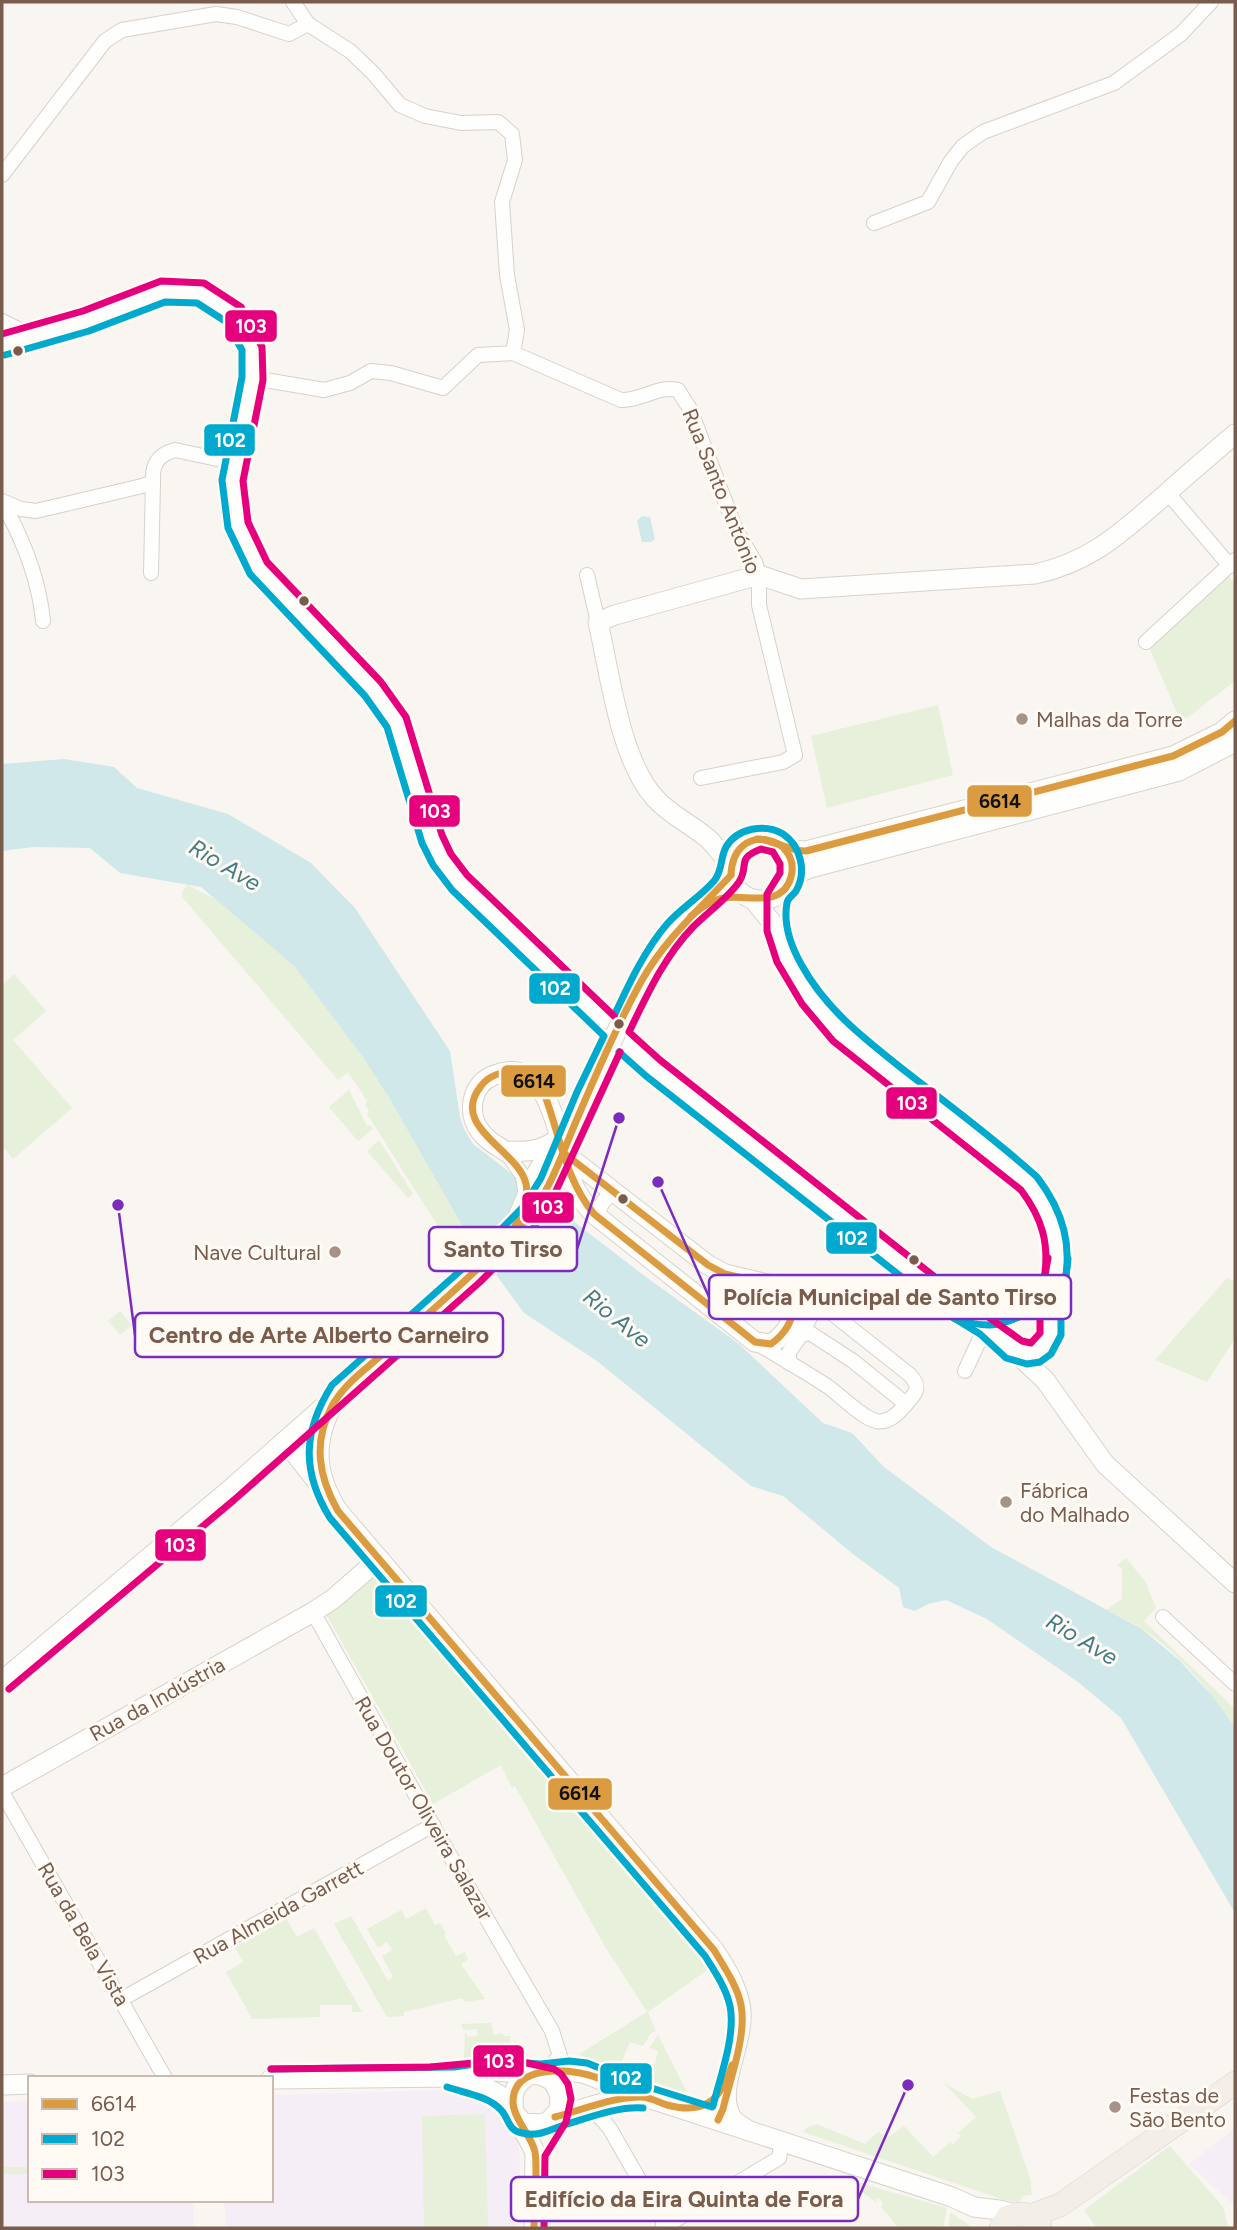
<svg xmlns="http://www.w3.org/2000/svg" width="1237" height="2230" viewBox="0 0 1237 2230" font-family="Figtree,sans-serif">
<style>
.education{fill:#f6eef6}
.green{fill:#e7f0db}
.water{fill:#d0e8ea}
.lines{fill:none;stroke-linecap:round;stroke-linejoin:round}
.street-casing{stroke:#d7d1cb;stroke-width:16}
.secondary-casing{stroke:#d9d2cb;stroke-width:21}
.primary-casing{stroke:#dad1cc;stroke-width:24}
.street{stroke:#fefefd;stroke-width:14}
.secondary{stroke:#fefefd;stroke-width:19}
.primary{stroke:#f3eee8;stroke-width:23}
.secondary-bridge-casing{stroke:#d9d2cb;stroke-width:21;stroke-linecap:butt}
.secondary-bridge{stroke:#fefefd;stroke-width:19}
.bus-1-casing{stroke:#fffaf3;stroke-width:12}
.bus-2-casing{stroke:#fffaf3;stroke-width:12}
.bus-3-casing{stroke:#fffaf3;stroke-width:12}
.bus-1{stroke:#db9b40;stroke-width:7}
.bus-2{stroke:#00a9ce;stroke-width:7}
.bus-3{stroke:#e5007d;stroke-width:7}
.bus-dot{fill:#7a5c4d;stroke:#fffaf3;stroke-width:2.5}
.poi-dot{fill:#a69286;stroke:#fffaf3;stroke-width:2.5}
.labels{text-anchor:middle;dominant-baseline:central;stroke-width:6;stroke-linejoin:round;paint-order:stroke}
.street-label{font-size:21px;fill:#7a5c4d;stroke:#fffaf3}
.poi-label{font-size:21px;fill:#7a5c4d;stroke:#fffaf3;text-anchor:start}
.water-label{font-size:23px;font-style:italic;fill:#437c86;stroke:#fffaf3}
.leader{fill:none;stroke:#7b2cbf;stroke-width:2.5}
.callout-dot{fill:#7b2cbf;stroke:#fffaf3;stroke-width:2.5}
.callout{fill:#fffaf3;stroke:#7b2cbf;stroke-width:2.5}
.callout-label{font-size:23px;text-anchor:middle;font-weight:bold;fill:#7a5c4d}
.line-badge{stroke:#fffaf3;stroke-width:2.5}
.badge-label{font-size:19px;text-anchor:middle;font-weight:bold;fill:#fff}
.pale-badge-label{font-size:19px;text-anchor:middle;font-weight:bold;fill:#111}
</style>
<rect width="100%" height="100%" fill="#f9f5f0"/>
<g class="education">
<polygon points="451,2090 469,2095 484,2102 498,2112 515,2136 520,2152 518,2228 226,2228 224,2200 271,2200 271,2095"/>
<polygon points="30,2101 30,2200 193,2200 194,2228 2,2228 2,2102"/>
<polygon points="1235,2128 1235,2206 1189,2164"/>
</g>
<g class="green">
<polygon points="1228,575 1235,584 1235,681 1188,717 1180,720 1149,647"/>
<polygon points="938,705 953,775 827,808 811,736"/>
<polygon points="187,885 215,899 295,967 362,1056 390,1099 478,1250 462,1264 367,1114 369,1111 365,1104 367,1101 348,1072 338,1080 183,898 182,893"/>
<polygon points="14,974 46,1011 13,1040 72,1108 13,1159 2,1146 2,985"/>
<polygon points="349,1090 367,1126 370,1125 373,1129 358,1141 329,1107"/>
<polygon points="379,1140 413,1194 408,1198 367,1151"/>
<polygon points="1227,1278 1235,1281 1235,1338 1207,1382 1155,1360"/>
<polygon points="120,1311 132,1325 120,1335 108,1321"/>
<path d="M1126 1558 1145 1581 1156 1608 1144 1621 1235 1709V1727C1209 1691 1179 1652 1141 1628 1130 1621 1118 1616 1106 1610L1122 1599V1569L1117 1565Z"/>
<path d="M374 1574 384 1576 714 1965 648 2012 656 2031 651 2033 643 2046 630 2042 622 2061 653 2072 658 2051 649 2048 658 2035 687 2092C669 2094 593 2066 579 2054L647 2012 604 1945 515 1786 512 1788 501 1765 433 1804 326 1614Z"/>
<polygon points="426,1908 435,1925 440,1923 446,1933 444,1935 456,1956 465,1952 468,1959 461,1964 485,1999 465,2002 462,1998 404,2012 404,2016 387,2017 334,1924 351,1916 388,1981 393,1977 382,1956 392,1950 387,1942 378,1948 367,1929 401,1910 406,1919"/>
<polygon points="286,1918 297,1937 314,1928 362,2012 352,2012 352,2005 320,2005 320,2017 252,2019 226,1972 243,1962 235,1948"/>
<polygon points="491,2023 494,2035 502,2033 504,2036 510,2036 511,2048 507,2049 507,2058 464,2059 465,2032 468,2037 478,2036 477,2029 464,2030 461,2024"/>
<polygon points="944,2083 972,2099 1000,2091 1030,2178 1032,2195 1023,2196 1019,2203 1001,2199 803,2132 808,2127 817,2124 865,2144 878,2132 889,2137 904,2126 933,2157 950,2142 952,2145 961,2136 958,2133 976,2117"/>
<polygon points="485,2114 488,2228 424,2228 422,2116"/>
<polygon points="1170,2146 1223,2207 1228,2227 1097,2228 1084,2210"/>
<rect x="2" y="2167" width="28" height="7"/>
<polygon points="857,2182 947,2208 943,2228 899,2228 881,2207 883,2205 880,2198 876,2199 876,2202 863,2193"/>
<polygon points="950,2212 973,2228 949,2228"/>
</g>
<g class="water">
<polygon points="642,516 650,517 655,539 651,542 642,542 637,521"/>
<polygon points="64,759 114,767 137,788 228,814 311,863 355,908 450,1051 460,1117 464,1129 473,1144 646,1277 739,1344 823,1423 852,1433 884,1467 991,1547 1142,1629 1180,1661 1213,1697 1235,1727 1235,1913 1121,1718 1078,1682 987,1619 946,1600 928,1604 915,1611 903,1607 899,1588 853,1554 783,1496 751,1486 597,1361 524,1313 470,1239 390,1099 362,1056 295,967 201,887 120,873 90,848 33,847 2,851 2,764"/>
</g>
<g class="lines">
<defs>
<g id="street">
<polyline points="293,2 308,24 350,51 373,73 400,105 425,116 461,123 498,122 512,134 515,160 502,202 507,275 517,330 513,353"/>
<polyline points="2,175 105,41 122,30 216,14 237,17 289,34 308,24"/>
<polyline points="874,223 928,202 951,161 963,146 983,132 1114,83 1181,34 1211,2"/>
<polyline points="2,321 34,337"/>
<path d="M253 378 324 390 350 383 371 371 391 373 443 388 478 355 513 353 621 400C641 401 658 385 678 390L690 409 736 530 755 562 759 575V605L795 755 783 762 701 778"/>
<polyline points="1167,492 1230,566"/>
<path d="M2 501 21 509 36 511 142 486 153 482C152 465 157 455 175 450L236 463"/>
<path d="M2 502C23 539 39 578 43 621"/>
<polyline points="151,573 153,482"/>
<polyline points="587,575 598,622"/>
<polyline points="1146,642 1235,560"/>
<polyline points="505,1151 523,1176 526,1196"/>
<path d="M599 1218C599 1205 604 1197 616 1193"/>
<polyline points="801,1335 817,1304"/>
<path d="M756 1343C780 1357 804 1371 827 1386 839 1394 862 1418 876 1421 891 1424 902 1409 911 1398 919 1390 918 1384 910 1375L833 1314 789 1289"/>
<polyline points="789,1363 789,1352 801,1335 810,1333 853,1361 906,1404"/>
<polyline points="965,1371 986,1326"/>
<polyline points="313,1612 441,1840 552,2031 560,2056 541,2075"/>
<polyline points="1163,1617 1235,1684"/>
<polyline points="2,1792 165,2078"/>
<polyline points="122,1999 433,1825"/>
<polyline points="585,2109 601,2118 610,2129 667,2228"/>
<polyline points="662,2228 779,2158 782,2141"/>
</g>
<g id="secondary">
<polyline points="2,345 86,321 163,291 200,293 233,314 252,347 253,378 232,481 238,525 258,568 373,689 397,722 432,839 442,860 459,882 605,1022 619,1039 653,1068 960,1310 1004,1340"/>
<circle cx="761" cy="869" r="31"/>
<polyline points="785,850 806,851 1173,756 1222,732 1235,721"/>
<path d="M731 865C722 856 715 844 706 837 689 823 670 815 655 798 620 760 610 674 598 622L615 615 759 575 801 589 1035 574C1092 562 1123 531 1166 494 1189 473 1212 454 1235 434"/>
<polyline points="791,876 810,868 1179,771 1235,742"/>
<path d="M753 899 777 929 795 971 815 1006 840 1033 1029 1183C1068 1231 1058 1262 1050 1319"/>
<polyline points="686,919 704,904 731,875"/>
<path d="M557 1139 535 1176 509 1238 473 1274 340 1392C314 1433 311 1469 338 1511L714 1950C725 1966 736 1985 740 2004 748 2039 713 2089 732 2118 735 2123 744 2127 749 2131"/>
<path d="M556 1140C540 1152 524 1152 505 1151 496 1145 486 1140 480 1131 467 1113 471 1085 492 1076 553 1049 558 1148 573 1184 578 1196 585 1205 594 1214L755 1342 771 1344C790 1332 800 1310 789 1289L725 1274 708 1265 565 1154"/>
<polyline points="1016,1351 1028,1354 1036,1352 1049,1340 1051,1332 1048,1315 1036,1304 1019,1303 1005,1312 1000,1328 1005,1343 1045,1380 1105,1464 1235,1583"/>
<polyline points="285,1441 323,1489"/>
<polyline points="2,1681 227,1492 329,1402"/>
<polyline points="2,1787 313,1612 333,1599 379,1559"/>
<polyline points="541,2075 569,2071 583,2073 642,2096 952,2197 974,2207 999,2210 1015,2214"/>
<path d="M457 2077C476 2085 509 2092 514 2114"/>
<path d="M271 2079 455 2077 496 2071 541 2075 553 2081 557 2089 560 2097 559 2110 548 2122 541 2124 523 2123 514 2112C511 2093 514 2084 531 2074"/>
<polyline points="2,2085 30,2084"/>
<polyline points="515,2115 535,2152 534,2228"/>
<polyline points="555,2117 602,2103 642,2096"/>
</g>
<g id="primary">
<polyline points="1030,2216 1060,2205 1235,2083"/>
<path d="M1001 2228 1008 2217C1021 2212 1032 2213 1040 2225"/>
</g>
</defs>
<use href="#street" class="street-casing"/>
<use href="#secondary" class="secondary-casing"/>
<use href="#primary" class="primary-casing"/>
<use href="#street" class="street"/>
<use href="#secondary" class="secondary"/>
<use href="#primary" class="primary"/>
<defs>
<path id="secondary-bridge" d="M509 1238C549 1202 563 1149 584 1102 613 1038 641 973 686 919"/>
</defs>
<use href="#secondary-bridge" class="secondary-bridge-casing"/>
<use href="#secondary-bridge" class="secondary-bridge"/>
<defs>
<g id="bus-1">
<path d="M757 839C775 840 788 851 806 851L1173 756 1222 732 1235 721"/>
<path d="M691 916C701 908 711 900 724 898 747 894 782 909 791 877 802 836 733 819 731 875"/>
<path d="M510 1235C518 1219 530 1203 526 1184 519 1150 448 1127 481 1086 488 1076 502 1071 514 1072 528 1074 536 1082 544 1093 560 1135 565 1179 594 1214L755 1342 771 1344C790 1330 798 1312 789 1289L725 1274 708 1265 565 1154"/>
<path d="M555 2117C582 2110 612 2097 641 2097 650 2097 658 2102 667 2105 705 2115 721 2100 732 2065"/>
<path d="M718 2120 723 2109C730 2079 747 2035 741 2005 737 1985 724 1967 714 1950L338 1511C318 1476 313 1442 332 1406 344 1384 366 1369 384 1353 420 1321 456 1290 490 1257 502 1246 515 1235 524 1223 549 1194 562 1154 577 1119 596 1074 618 1023 642 980 666 938 699 910 731 875"/>
<path d="M534 2228C534 2209 538 2170 535 2152 532 2136 514 2120 513 2103 512 2069 555 2068 580 2073 602 2077 625 2089 646 2097"/>
</g>
<g id="bus-2">
<path d="M5 355 89 331 165 302 197 303 225 321 242 350V377L222 480 228 528 250 574 365 696 387 727 422 843 433 865 452 890 604 1036 577 1092 541 1178 524 1206 460 1271 332 1385C303 1431 301 1471 330 1518L705 1956C715 1972 726 1988 730 2006 736 2035 720 2077 713 2106L712 2107 645 2086 587 2063 569 2061 541 2064 496 2061 454 2067 271 2069"/>
<path d="M614 1016C629 984 644 951 667 924 681 908 700 897 714 881 723 870 720 858 726 847 737 828 765 823 783 834 801 846 807 872 796 891 793 896 788 897 787 903 783 924 791 946 801 964 825 1008 862 1037 900 1067 946 1103 994 1138 1037 1177 1063 1211 1074 1247 1063 1290 1051 1303 1007 1326 989 1325 978 1325 965 1322 955 1319L646 1076 619 1052"/>
<polyline points="949,1315 980,1334 1006,1358 1027,1364 1040,1362 1051,1354 1061,1335 1061,1319 1068,1259"/>
<path d="M447 2087C465 2093 488 2096 501 2110 509 2118 507 2130 522 2133 539 2137 549 2130 564 2125 588 2118 618 2106 643 2108"/>
</g>
<g id="bus-3">
<polyline points="2,334 83,311 161,281 204,283 241,307 262,347 263,380 243,481 248,522 267,562 381,682 406,717 442,835 451,854 467,875 614,1016"/>
<path d="M761 849 773 852 780 864V873L767 894V931L777 962 802 1004 833 1041 1021 1190C1042 1218 1050 1244 1044 1279 1032 1288 1002 1305 987 1304 980 1304 972 1301 964 1300L660 1060 629 1032C647 995 664 957 693 927 708 912 727 899 739 882 750 865 735 859 761 849Z"/>
<polyline points="960,1297 1022,1341 1031,1343 1040,1333 1040,1303 1048,1258"/>
<polyline points="9,1689 234,1500 480,1282 531,1231 549,1206 620,1052"/>
<polyline points="271,2069 430,2067 496,2061 527,2063 554,2069 561,2074 568,2084 571,2099 566,2122 545,2156 544,2228"/>
</g>
</defs>
<use href="#bus-1" class="bus-1-casing"/>
<use href="#bus-2" class="bus-2-casing"/>
<use href="#bus-3" class="bus-3-casing"/>
<use href="#bus-1" class="bus-1"/>
<use href="#bus-2" class="bus-2"/>
<use href="#bus-3" class="bus-3"/>
</g>
<g class="bus-dot">
<circle cx="18" cy="351" r="6"/>
<circle cx="304" cy="601" r="6"/>
<circle cx="619" cy="1024" r="6"/>
<circle cx="623" cy="1199" r="6"/>
<circle cx="914" cy="1260" r="6"/>
</g>
<g class="poi-dot">
<circle cx="1022" cy="719" r="7"/>
<circle cx="335" cy="1252" r="7"/>
<circle cx="1006" cy="1502" r="7"/>
<circle cx="1115" cy="2107" r="7"/>
</g>
<g class="labels">
<g class="street-label">
<text transform="translate(722 491) rotate(68)">Rua Santo António</text>
<text transform="translate(157 1699) rotate(-29)">Rua da Indústria</text>
<text transform="translate(424 1808) rotate(60)">Rua Doutor Oliveira Salazar</text>
<text transform="translate(278 1912) rotate(-29)">Rua Almeida Garrett</text>
<text transform="translate(84 1934) rotate(60)">Rua da Bela Vista</text>
</g>
<g class="poi-label">
<text x="1036" y="719">Malhas da Torre</text>
<text x="321" y="1252" text-anchor="end">Nave Cultural</text>
<text x="1020" y="1490">Fábrica<tspan x="1020" dy="24">do Malhado</tspan></text>
<text x="1129" y="2095">Festas de<tspan x="1129" dy="24">São Bento</tspan></text>
</g>
<g class="water-label">
<text transform="translate(225 865) rotate(31)">Rio Ave</text>
<text transform="translate(617 1318) rotate(39)">Rio Ave</text>
<text transform="translate(1082 1639) rotate(31)">Rio Ave</text>
</g>
</g>
<path class="leader" d="M619 1118L577 1249M658 1182L709 1297M118 1205L135 1335M908 2085L858 2199"/>
<g class="callout-dot">
<circle cx="619" cy="1118" r="7"/>
<circle cx="658" cy="1182" r="7"/>
<circle cx="118" cy="1205" r="7"/>
<circle cx="908" cy="2085" r="7"/>
</g>
<g class="callout">
<rect x="429" y="1227" width="148" height="44" rx="7"/>
<rect x="709" y="1275" width="362" height="44" rx="7"/>
<rect x="135" y="1313" width="368" height="44" rx="7"/>
<rect x="511" y="2177" width="347" height="44" rx="7"/>
</g>
<g class="callout-label">
<text x="503" y="1257">Santo Tirso</text>
<text x="890" y="1305">Polícia Municipal de Santo Tirso</text>
<text x="319" y="1343">Centro de Arte Alberto Carneiro</text>
<text x="684" y="2207">Edifício da Eira Quinta de Fora</text>
</g>
<g class="line-badge">
<rect x="224" y="309" width="54" height="34" rx="7" fill="#e5007d"/>
<rect x="203" y="423" width="53" height="34" rx="7" fill="#00a9ce"/>
<rect x="966" y="784" width="67" height="34" rx="7" fill="#db9b40"/>
<rect x="408" y="794" width="53" height="34" rx="7" fill="#e5007d"/>
<rect x="528" y="972" width="53" height="33" rx="7" fill="#00a9ce"/>
<rect x="500" y="1064" width="67" height="34" rx="7" fill="#db9b40"/>
<rect x="885" y="1086" width="53" height="34" rx="7" fill="#e5007d"/>
<rect x="521" y="1191" width="54" height="33" rx="7" fill="#e5007d"/>
<rect x="825" y="1221" width="53" height="34" rx="7" fill="#00a9ce"/>
<rect x="154" y="1528" width="53" height="34" rx="7" fill="#e5007d"/>
<rect x="374" y="1584" width="54" height="34" rx="7" fill="#00a9ce"/>
<rect x="547" y="1777" width="66" height="34" rx="7" fill="#db9b40"/>
<rect x="472" y="2044" width="53" height="34" rx="7" fill="#e5007d"/>
<rect x="599" y="2062" width="54" height="33" rx="7" fill="#00a9ce"/>
</g>
<g class="badge-label">
<text x="251" y="333">103</text>
<text x="230" y="447">102</text>
<text x="435" y="818">103</text>
<text x="555" y="995">102</text>
<text x="912" y="1110">103</text>
<text x="548" y="1214">103</text>
<text x="852" y="1245">102</text>
<text x="180" y="1552">103</text>
<text x="401" y="1608">102</text>
<text x="499" y="2068">103</text>
<text x="626" y="2085">102</text>
</g>
<g class="pale-badge-label">
<text x="1000" y="808">6614</text>
<text x="534" y="1088">6614</text>
<text x="580" y="1800">6614</text>
</g>
<rect width="1237" height="2230" fill="none" stroke="#7a5c4d" stroke-width="7"/>
<rect x="28" y="2076" width="245" height="126" fill="#fffaf3" stroke="#cabbb1" stroke-width="2"/>
<rect x="42" y="2099" width="35" height="10" fill="#db9b40" stroke="#cabbb1" stroke-width="2"/>
<text x="91" y="2111" font-size="21" fill="#7a5c4d">6614</text>
<rect x="42" y="2134" width="35" height="10" fill="#00a9ce" stroke="#cabbb1" stroke-width="2"/>
<text x="91" y="2146" font-size="21" fill="#7a5c4d">102</text>
<rect x="42" y="2169" width="35" height="10" fill="#e5007d" stroke="#cabbb1" stroke-width="2"/>
<text x="91" y="2181" font-size="21" fill="#7a5c4d">103</text>
</svg>
